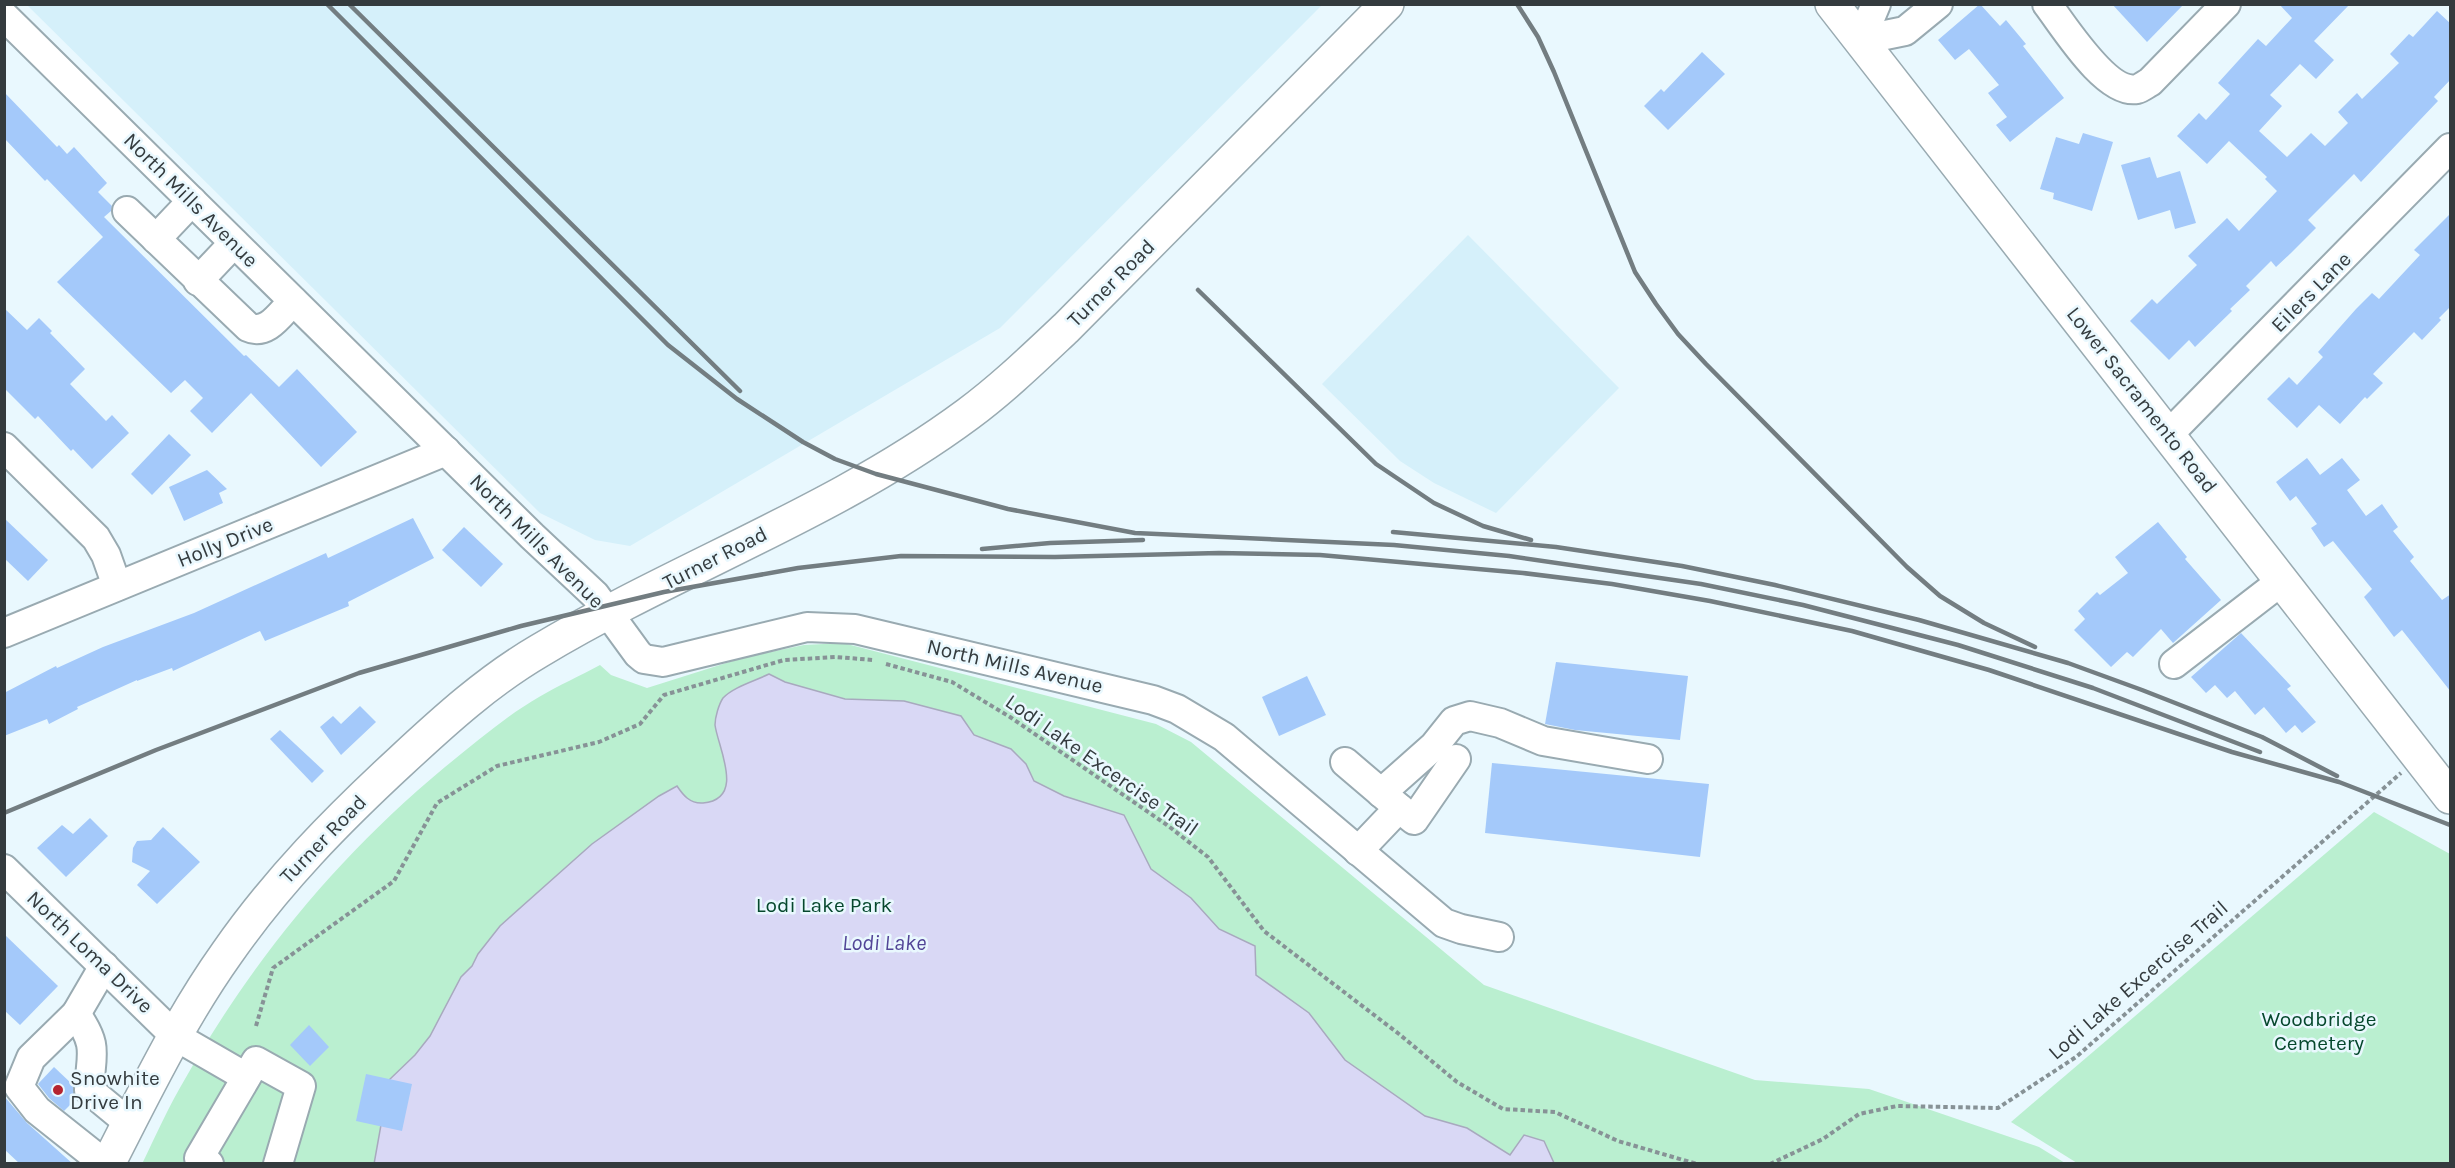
<svg xmlns="http://www.w3.org/2000/svg" width="2455" height="1168" viewBox="0 0 2455 1168" font-family="Karla,sans-serif">
<style>
.built{fill:#d5f0fa}
.green{fill:#baefd0}
.water{fill:#d9d8f5;stroke:#a8a9be;stroke-width:1.5}
.building{fill:#a4c9fa}
.lines{fill:none;stroke-linecap:round;stroke-linejoin:round}
.minor-casing{stroke:#99aab1;stroke-width:32}
.major-casing{stroke:#99aab1;stroke-width:36}
.path{stroke:#879296;stroke-width:4;stroke-dasharray:4.5 3;stroke-linecap:butt}
.minor{stroke:#fff;stroke-width:28}
.major{stroke:#fff;stroke-width:33}
.rail{stroke:#737d81;stroke-width:4.5}
.poi-dot{fill:#b52430;stroke:#e9f8fe;stroke-width:2}
.labels{text-anchor:middle;dominant-baseline:central;stroke-width:5;stroke-linejoin:round;paint-order:stroke}
.street-label{font-size:21px;fill:#343b3e;stroke:#e9f8fe}
.park-label{font-size:21px;fill:#06482d;stroke:#e9f8fe}
.poi-label{font-size:21px;fill:#343b3e;stroke:#e9f8fe;text-anchor:start}
.water-label{font-size:22px;font-style:italic;fill:#524597;stroke:#e9f8fe}
</style>
<rect width="100%" height="100%" fill="#e9f8fe"/>
<g class="built">
<polygon points="27,5 1322,5 1000,328 630,546 595,540 540,513"/>
<polygon points="1468,235 1619,388 1496,513 1434,483 1400,461 1322,384"/>
</g>
<g class="green">
<path d="M843 643 1156 724 1191 742 1484 985 1755 1080 1869 1089 2039 1147 2065 1163 142 1164C156 1135 169 1106 185 1079 253 959 339 855 445 767 475 743 506 716 539 697 559 685 580 676 600 665L611 675 647 688 742 658 804 645Z"/>
<polygon points="2374,812 2450,854 2450,1163 2077,1163 2011,1122"/>
</g>
<path class="water" d="M769 674 785 682 845 699 904 701 961 716 974 735 1011 749 1026 764 1034 781 1064 796 1124 815 1151 869 1191 898 1219 929 1255 946 1256 975 1309 1013 1345 1060 1425 1116 1467 1128 1510 1155 1524 1135 1544 1141 1554 1163 374 1164 389 1080 415 1055 430 1036 461 977 472 966 478 954 500 926 592 844 659 796 677 786C683 795 690 804 703 803 746 799 718 748 715 725 715 717 719 704 723 698 733 687 755 681 769 674Z"/>
<g class="building">
<polygon points="1980,4 2000,26 2006,20 2026,44 2023,46 2064,98 2010,142 1996,125 2007,117 1988,93 1999,85 1969,49 1955,60 1938,40"/>
<polygon points="2112,4 2184,4 2147,42"/>
<polygon points="2279,4 2350,4 2314,41 2334,60 2316,79 2300,64 2270,95 2282,106 2259,131 2287,157 2311,133 2325,146 2348,123 2338,112 2357,93 2362,99 2399,63 2390,54 2409,34 2413,37 2437,11 2451,24 2451,79 2434,97 2438,101 2361,182 2354,174 2308,220 2316,228 2291,253 2276,267 2271,261 2246,286 2250,290 2230,309 2232,311 2195,347 2189,340 2169,360 2130,321 2152,299 2157,304 2197,265 2188,256 2227,218 2239,231 2277,191 2265,179 2267,177 2229,141 2207,164 2177,136 2199,113 2206,120 2230,94 2218,83 2258,39 2266,46 2292,18"/>
<polygon points="1702,52 1725,74 1668,130 1644,106 1661,89 1664,92"/>
<polygon points="4,92 57,147 59,145 67,154 74,147 107,183 98,192 112,206 111,211 104,217 244,356 246,355 279,387 297,369 357,432 321,467 251,393 212,433 190,411 203,398 185,380 171,393 57,282 103,237 47,179 45,181 4,138"/>
<polygon points="2083,133 2113,142 2092,211 2053,199 2054,193 2040,189 2056,137 2079,144"/>
<polygon points="2150,157 2157,178 2180,171 2196,223 2175,229 2170,210 2138,220 2121,165"/>
<polygon points="2451,213 2451,306 2439,318 2441,320 2422,340 2414,332 2373,374 2383,383 2367,399 2365,397 2340,424 2319,405 2297,428 2267,399 2289,377 2297,385 2323,357 2318,352 2356,309 2372,293 2379,299 2420,255 2414,250"/>
<polygon points="4,308 27,330 39,318 52,331 50,333 85,369 70,384 106,421 112,415 129,433 92,469 73,449 71,451 38,416 35,419 4,388"/>
<polygon points="169,434 191,455 152,495 131,474"/>
<polygon points="2307,458 2320,475 2342,458 2360,480 2347,490 2366,516 2382,504 2398,527 2393,531 2414,557 2410,561 2442,600 2451,594 2451,692 2402,630 2394,637 2364,597 2372,589 2333,541 2324,547 2311,528 2317,524 2296,496 2290,501 2276,482"/>
<polygon points="207,470 227,489 219,493 223,503 184,521 169,487"/>
<polygon points="4,518 48,560 28,581 4,558"/>
<polygon points="413,518 434,558 348,602 349,606 265,641 260,631 173,671 172,668 137,681 137,680 77,707 78,709 49,724 47,719 4,736 4,693 56,666 57,668 103,647 194,613 326,553 328,558"/>
<polygon points="2158,522 2187,557 2185,559 2221,600 2173,643 2161,629 2133,657 2127,652 2111,667 2074,630 2085,619 2078,611 2097,592 2100,595 2128,573 2115,557"/>
<polygon points="464,527 503,564 481,587 442,550"/>
<polygon points="2241,633 2291,686 2287,689 2316,722 2302,733 2295,725 2286,733 2264,707 2255,715 2235,691 2227,698 2215,685 2206,693 2191,677"/>
<polygon points="1556,662 1688,676 1680,740 1575,730 1545,724"/>
<polygon points="1307,676 1326,715 1279,736 1262,697"/>
<polygon points="360,706 376,722 341,755 320,727 333,716 341,724"/>
<polygon points="280,730 324,771 312,783 270,739"/>
<polygon points="1492,763 1709,784 1700,857 1485,833"/>
<polygon points="90,818 108,836 66,877 37,848 62,825 73,834"/>
<polygon points="163,827 200,862 157,904 137,885 150,871 132,862 133,848 137,841 151,840"/>
<polygon points="4,934 58,986 20,1025 4,1010"/>
<polygon points="309,1025 329,1047 310,1066 290,1045"/>
<polygon points="54,1067 73,1085 76,1099 64,1111 49,1098 38,1084"/>
<polygon points="366,1074 412,1084 402,1131 356,1121"/>
<polygon points="4,1096 27,1123 73,1164 20,1164 4,1149"/>
</g>
<g class="lines">
<defs>
<g id="minor">
<path d="M2047 4C2064 26 2106 95 2137 89 2141 88 2146 84 2150 82L2226 4"/>
<polyline points="4,16 532,536 595,595 638,654 644,659 663,662 807,627 855,629 1153,700 1177,709 1224,737 1444,923 1461,929 1499,937"/>
<polyline points="1861,40 1905,31 1938,4"/>
<polyline points="1861,40 1876,4"/>
<path d="M127 211 248 327C267 336 280 314 293 301"/>
<polyline points="156,239 192,201"/>
<polyline points="198,281 234,243"/>
<polyline points="2169,434 2450,148"/>
<polyline points="4,447 96,538 106,555 117,586"/>
<polyline points="4,633 446,451"/>
<polyline points="2174,664 2283,580"/>
<polyline points="1345,762 1399,808 1358,851"/>
<polyline points="1381,793 1434,746 1454,721 1470,716 1500,723 1543,741 1648,759"/>
<polyline points="1399,808 1414,820 1456,759"/>
<polyline points="4,869 175,1036 246,1077"/>
<polyline points="104,966 76,1014 31,1058 19,1087 37,1110 105,1164"/>
<path d="M76 1014C99 1047 91 1053 89 1090L129 1123"/>
<polyline points="209,1164 199,1158 256,1061 301,1086 278,1164"/>
</g>
<g id="major">
<polyline points="1832,4 2450,797"/>
<path d="M108 1164C145 1092 180 1019 227 953 277 881 337 820 402 760 445 720 488 681 539 651 679 567 836 512 968 414 1003 388 1034 358 1066 328L1387 4"/>
</g>
</defs>
<use href="#minor" class="minor-casing"/>
<use href="#major" class="major-casing"/>
<g class="path">
<polyline points="886,664 952,682 1010,717 1167,825 1208,857 1264,931 1399,1034 1457,1082 1503,1109 1555,1112 1618,1141 1697,1164"/>
<polyline points="256,1026 273,968 394,881 437,803 497,766 599,742 640,724 664,695 784,660 836,657 873,660"/>
<polyline points="1770,1164 1823,1139 1859,1114 1897,1106 1998,1108 2076,1057 2401,773"/>
</g>
<use href="#minor" class="minor"/>
<use href="#major" class="major"/>
<g class="rail">
<polyline points="327,4 668,345 737,399 803,442 835,459 876,474 1008,509 1135,533 1394,545 1509,556 1701,584 1803,605 1958,645 2093,688 2260,752"/>
<polyline points="349,4 740,391"/>
<polyline points="1517,4 1538,37 1554,72 1635,272 1656,304 1678,334 1706,364 1907,567 1940,596 1984,623 2035,647"/>
<polyline points="1198,290 1376,464 1434,503 1483,526 1531,540"/>
<polyline points="1393,532 1556,547 1682,566 1775,585 1919,620 2068,663 2142,690 2262,737 2337,776"/>
<polyline points="982,549 1050,543 1143,540"/>
<polyline points="4,813 156,750 359,673 521,626 664,592 798,568 901,556 1055,557 1219,553 1320,555 1523,573 1612,584 1710,601 1852,631 1989,670 2232,752 2339,782 2450,825"/>
</g>
</g>
<circle class="poi-dot" cx="58" cy="1090" r="6"/>
<g class="labels">
<g class="street-label">
<text transform="translate(191 200) rotate(45)">North Mills Avenue</text>
<text transform="translate(1111 283) rotate(-45)">Turner Road</text>
<text transform="translate(2311 292) rotate(-45)">Eilers Lane</text>
<text transform="translate(2142 400) rotate(52)">Lower Sacramento Road</text>
<text transform="translate(537 541) rotate(45)">North Mills Avenue</text>
<text transform="translate(225 542) rotate(-22)">Holly Drive</text>
<text transform="translate(715 558) rotate(-27)">Turner Road</text>
<text transform="translate(1015 666) rotate(13)">North Mills Avenue</text>
<text transform="translate(1102 765) rotate(35)">Lodi Lake Excercise Trail</text>
<text transform="translate(323 839) rotate(-46)">Turner Road</text>
<text transform="translate(90 952) rotate(44)">North Loma Drive</text>
<text transform="translate(2138 980) rotate(-41)">Lodi Lake Excercise Trail</text>
</g>
<g class="park-label">
<text x="824" y="905">Lodi Lake Park</text>
<text x="2319" y="1019">Woodbridge<tspan x="2319" dy="24">Cemetery</tspan></text>
</g>
<g class="poi-label">
<text x="70" y="1078">Snowhite<tspan x="70" dy="24">Drive In</tspan></text>
</g>
<g class="water-label">
<text x="884" y="943">Lodi Lake</text>
</g>
</g>
<rect width="2455" height="1168" fill="none" stroke="#343b3e" stroke-width="12"/>
</svg>
